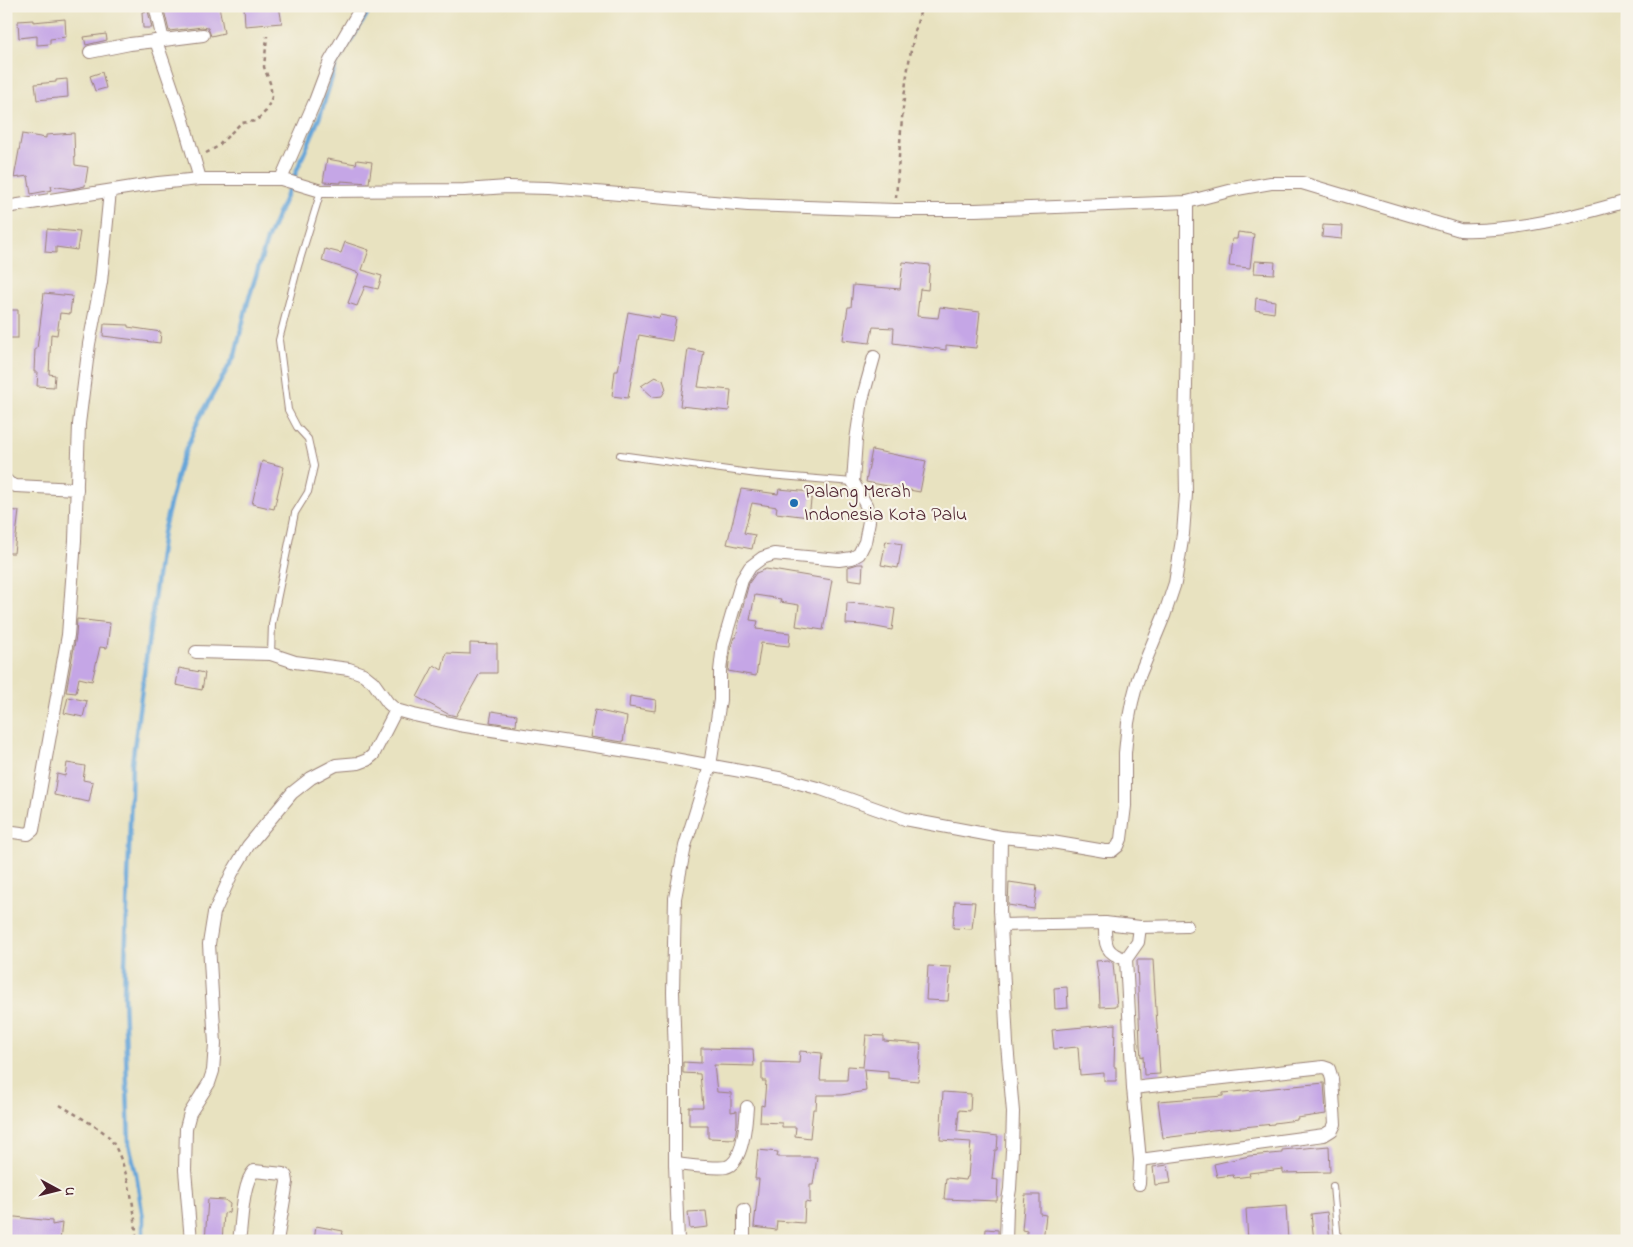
<svg xmlns="http://www.w3.org/2000/svg" width="1633" height="1247" viewBox="0 0 1633 1247" font-family="'Indie Flower',sans-serif">
<style>
.lines{fill:none;stroke-linecap:round;stroke-linejoin:round}
.stream{stroke:#66a6d9;stroke-width:4.5}
.building{fill:#c5a6e6}
.service-casing{stroke:#998076;stroke-width:8}
.minor-casing{stroke:#998076;stroke-width:14}
.path{stroke:#998076;stroke-width:2.5;stroke-dasharray:4 4;stroke-linecap:butt}
.service{stroke:#fff;stroke-width:6}
.minor{stroke:#fff;stroke-width:12}
.poi-dot{fill:#1f6fb2;stroke:#f7f3e8;stroke-width:2}
.labels{text-anchor:middle;dominant-baseline:central;stroke-width:4.5;stroke-linejoin:round;paint-order:stroke}
.poi-label{font-size:20px;fill:#4a1f2b;stroke:#f7f3e8;text-anchor:start}
</style>
<rect width="100%" height="100%" fill="#f7f3e8"/>
<filter id="ink" filterUnits="userSpaceOnUse"><feTurbulence type="fractalNoise" baseFrequency=".02" numOctaves="2"/><feDisplacementMap in="SourceGraphic" scale="10" xChannelSelector="R" yChannelSelector="G"/><feConvolveMatrix kernelMatrix="1 2 1 2 8 2 1 2 1" color-interpolation-filters="sRGB"/></filter>
<filter id="wash" filterUnits="userSpaceOnUse"><feTurbulence type="fractalNoise" baseFrequency=".0096" numOctaves="4" result="noise"/><feDisplacementMap in="SourceGraphic" scale="20" xChannelSelector="R" yChannelSelector="G"/><feGaussianBlur stdDeviation="1.12" result="paint"/><feColorMatrix in="noise" values="0 0 0 0 0 0 0 0 0 0 0 0 0 0 0 0 0 1.4 0 .05"/><feComposite in="paint" operator="in"/></filter>
<g filter="url(#wash)">
<rect width="100%" height="100%" fill="#e8e2c0"/>
<g class="lines">
<polyline class="stream" points="143,1241 143,1218 136,1174 129,1144 124,995 132,763 163,532 180,464 198,421 235,355 248,301 267,240 320,116 336,64 372,6"/>
</g>
<g id="blocks">
<g class="building">
<polygon points="163,6 219,6 224,33 211,36 208,28 202,27 169,31"/>
<polygon points="244,6 279,6 282,23 245,26"/>
<polygon points="148,11 152,28 143,28 142,12"/>
<polygon points="65,19 66,37 50,39 50,44 37,45 37,36 19,38 18,21 33,20 33,22"/>
<polygon points="106,34 107,40 86,45 84,37"/>
<polygon points="102,72 106,88 95,91 90,76"/>
<polygon points="67,79 68,97 37,100 35,84 56,82 56,80"/>
<polygon points="74,133 75,165 88,167 85,186 71,189 51,186 52,190 31,194 28,176 14,178 22,134 46,138 46,135"/>
<polygon points="327,159 356,164 357,160 372,162 369,183 341,181 341,183 323,182"/>
<polygon points="1323,225 1343,226 1342,239 1322,237"/>
<polygon points="47,229 80,232 77,250 56,247 56,253 45,252"/>
<polygon points="1238,232 1254,234 1250,268 1229,266 1232,239 1237,239"/>
<polygon points="345,242 369,250 362,270 382,276 378,289 365,286 357,306 348,303 359,273 322,261 325,249 341,253"/>
<polygon points="1255,261 1275,262 1274,274 1254,273"/>
<polygon points="903,262 930,265 928,290 920,289 917,316 938,318 940,307 980,312 976,348 946,345 946,350 893,343 894,328 873,327 870,343 843,340 848,307 851,307 853,285 900,289"/>
<polygon points="44,293 72,296 70,314 60,313 57,335 51,334 49,374 55,375 54,387 37,386 38,372 34,372 35,349 37,349"/>
<polygon points="1256,298 1275,301 1274,313 1255,310"/>
<rect x="6" y="310" width="12" height="28"/>
<polygon points="628,312 659,318 660,315 676,318 672,341 639,335 628,398 612,396 615,371 618,371"/>
<polygon points="104,324 128,325 128,327 161,332 160,343 103,336"/>
<polygon points="688,349 704,352 698,387 731,390 729,411 680,406"/>
<polygon points="655,377 663,380 666,389 662,396 653,397 641,386"/>
<polygon points="872,450 926,461 920,492 866,482"/>
<polygon points="262,461 284,467 274,509 252,504"/>
<polygon points="741,489 778,494 779,489 812,492 809,517 776,513 777,507 752,503 744,533 755,535 752,549 727,544"/>
<polygon points="6,510 19,511 14,553 6,553"/>
<polygon points="886,541 902,544 898,568 881,565"/>
<polygon points="858,564 863,564 862,581 848,579 848,567"/>
<polygon points="766,569 832,580 823,630 796,626 799,605 780,602 781,599 755,595 750,620 758,621 756,629 790,633 789,646 761,643 756,676 728,671 731,647 734,637 736,638 740,617 749,583 756,573"/>
<polygon points="847,603 866,604 895,609 892,630 866,625 846,624"/>
<polygon points="77,619 110,623 107,648 100,647 92,681 79,678 76,693 66,692 76,636"/>
<polygon points="470,643 497,644 497,673 480,673 456,716 448,714 417,697 434,665 442,670 446,653 470,654"/>
<polygon points="179,668 205,673 202,690 176,685"/>
<polygon points="630,696 656,700 655,711 629,707"/>
<polygon points="68,697 87,701 83,717 64,713"/>
<polygon points="595,710 627,717 623,742 590,737"/>
<polygon points="492,711 517,715 516,726 490,722"/>
<polygon points="67,763 85,766 83,780 93,782 89,802 54,795 57,774 65,776"/>
<polygon points="1009,882 1037,886 1034,909 1008,905"/>
<polygon points="955,901 975,902 972,929 953,928"/>
<polygon points="1108,960 1113,963 1117,1006 1100,1007 1099,981 1096,961"/>
<polygon points="1137,960 1153,960 1160,1074 1144,1075 1143,1056 1141,1057 1140,1045"/>
<polygon points="928,966 951,967 948,1001 926,1000"/>
<polygon points="1067,987 1068,1008 1055,1009 1054,988"/>
<polygon points="1115,1024 1114,1067 1116,1067 1116,1081 1104,1081 1104,1073 1080,1075 1078,1047 1054,1049 1052,1030"/>
<polygon points="866,1035 884,1036 884,1041 921,1044 918,1081 888,1078 888,1071 864,1069 866,1091 841,1095 817,1095 816,1109 813,1109 810,1138 795,1136 796,1127 782,1127 782,1123 760,1122 761,1105 764,1106 766,1081 762,1081 762,1062 799,1063 800,1051 822,1053 820,1080 847,1080 848,1066 863,1067"/>
<polygon points="701,1048 753,1049 754,1066 714,1065 717,1092 731,1093 731,1112 737,1111 737,1124 735,1139 708,1138 708,1125 689,1125 689,1107 703,1107 700,1074 683,1073 683,1062 701,1063"/>
<polygon points="1324,1083 1326,1114 1297,1118 1297,1120 1274,1123 1274,1124 1212,1130 1194,1133 1195,1134 1163,1138 1158,1101 1223,1096 1223,1093"/>
<polygon points="943,1092 971,1094 970,1111 959,1110 957,1131 998,1136 997,1150 995,1150 992,1179 998,1180 997,1201 944,1199 946,1178 966,1180 967,1177 968,1177 971,1142 940,1140"/>
<polygon points="1329,1146 1330,1172 1283,1173 1283,1169 1249,1173 1250,1176 1234,1178 1233,1175 1217,1177 1214,1164 1249,1156 1282,1153 1282,1150"/>
<polygon points="758,1150 778,1152 777,1157 817,1157 813,1185 810,1185 810,1203 805,1202 804,1223 777,1221 776,1230 754,1227 759,1179 755,1179"/>
<polygon points="1168,1165 1171,1183 1155,1185 1153,1167"/>
<polygon points="1025,1195 1040,1195 1040,1214 1046,1215 1043,1241 1026,1241 1027,1231 1022,1230"/>
<polygon points="208,1199 225,1200 230,1204 229,1212 224,1214 222,1241 205,1241"/>
<polygon points="1286,1206 1288,1241 1248,1241 1246,1209"/>
<polygon points="706,1211 708,1227 690,1229 688,1212"/>
<polygon points="1327,1212 1330,1241 1314,1241 1311,1214"/>
<polygon points="6,1216 52,1221 52,1225 62,1223 60,1241 6,1241"/>
<polygon points="316,1226 343,1231 341,1241 314,1241"/>
<polygon points="986,1229 998,1230 998,1241 985,1241"/>
</g>
</g>
</g>
<g filter="url(#ink)">
<use href="#blocks" fill-opacity="0" stroke="#998076" stroke-width="1"/>
<g class="lines">
<defs>
<g id="service">
<polyline points="620,455 757,474 853,482"/>
<polyline points="271,654 272,624 295,513 308,492 314,466 308,439 297,427 288,410 279,340 298,266 321,191"/>
<polyline points="1333,1186 1338,1241"/>
</g>
<g id="minor">
<polyline points="155,6 163,40"/>
<polyline points="156,41 203,35"/>
<polyline points="90,52 130,44 156,41 183,120 200,179"/>
<polyline points="281,179 315,101 330,61 362,6"/>
<path d="M6 207 158 183 200 179H281L321 191 464 190 507 187 549 188 748 205 895 210H975L1187 202 1237 189 1271 183H1302L1460 230C1513 232 1576 216 1627 201"/>
<polyline points="6,480 10,484 16,486 77,489"/>
<polyline points="196,652 271,654 295,662 349,669 363,674 373,682 388,703 396,710 414,715 459,725 647,754 784,779 821,789 905,819 1001,837 1052,842 1105,851 1112,851 1118,846 1121,839 1125,806 1125,753 1128,723 1132,702 1138,679 1164,616 1175,583 1183,534 1186,494 1185,434 1187,335 1187,202"/>
<polyline points="6,831 28,834 33,830 68,635 75,540 79,424 89,344 101,282 110,191"/>
<polyline points="1001,837 1000,911 1001,925 1105,923 1140,927 1187,926"/>
<path d="M1105 923C1105 944 1104 953 1126 959"/>
<polyline points="1001,925 1007,1044 1013,1112 1012,1150 1010,1189 1007,1206 1006,1241"/>
<polyline points="1133,1088 1323,1067 1329,1069 1332,1079 1335,1124 1332,1130 1324,1135 1140,1160"/>
<path d="M675 1164C686 1165 716 1169 726 1167 743 1163 746 1122 747 1107"/>
<polyline points="1139,1184 1140,1160 1133,1088 1126,959 1138,942 1140,927"/>
<polyline points="191,1241 185,1170 186,1128 190,1113 209,1083 213,1071 215,1044 209,944 214,913 232,873 248,846 292,793 311,778 336,765 359,763 367,760 373,755 396,710"/>
<path d="M239 1241C242 1223 242 1183 254 1171L283 1174 286 1176 287 1182 277 1241"/>
<polyline points="678,1241 675,1164 675,1057 673,992 675,898 685,846 710,766 720,700 720,671 723,645 742,580 750,567 762,558 774,554 839,560 852,558 859,554 865,542 869,521 866,505 853,482 856,440 862,400 874,357"/>
<polyline points="744,1241 744,1210"/>
</g>
</defs>
<use href="#service" class="service-casing"/>
<use href="#minor" class="minor-casing"/>
<g class="path">
<polyline points="206,153 217,147 241,123 256,121 266,111 272,97 270,83 264,67 267,36"/>
<path d="M896 198C901 135 903 66 922 6"/>
<path d="M60 1105C71 1112 102 1129 109 1137 126 1158 137 1214 136 1241"/>
</g>
<use href="#service" class="service"/>
<use href="#minor" class="minor"/>
</g>
</g>
<circle class="poi-dot" cx="794" cy="503" r="5"/>
<g class="labels">
<g class="poi-label">
<text x="804" y="492">Palang Merah<tspan x="804" dy="23">Indonesia Kota Palu</tspan></text>
</g>
</g>
<rect width="1633" height="1247" fill="none" stroke="#f7f3e8" stroke-width="25"/>
<g transform="translate(58 1190) rotate(97)" stroke="#f7f3e8" stroke-width="4" paint-order="stroke">
<path d="M0-4L9 19L0 12L-9 19Z" fill="#4a1f2b"/>
<text y="-8" font-size="14" font-weight="bold" text-anchor="middle" fill="#4a1f2b">U</text>
</g>
</svg>
